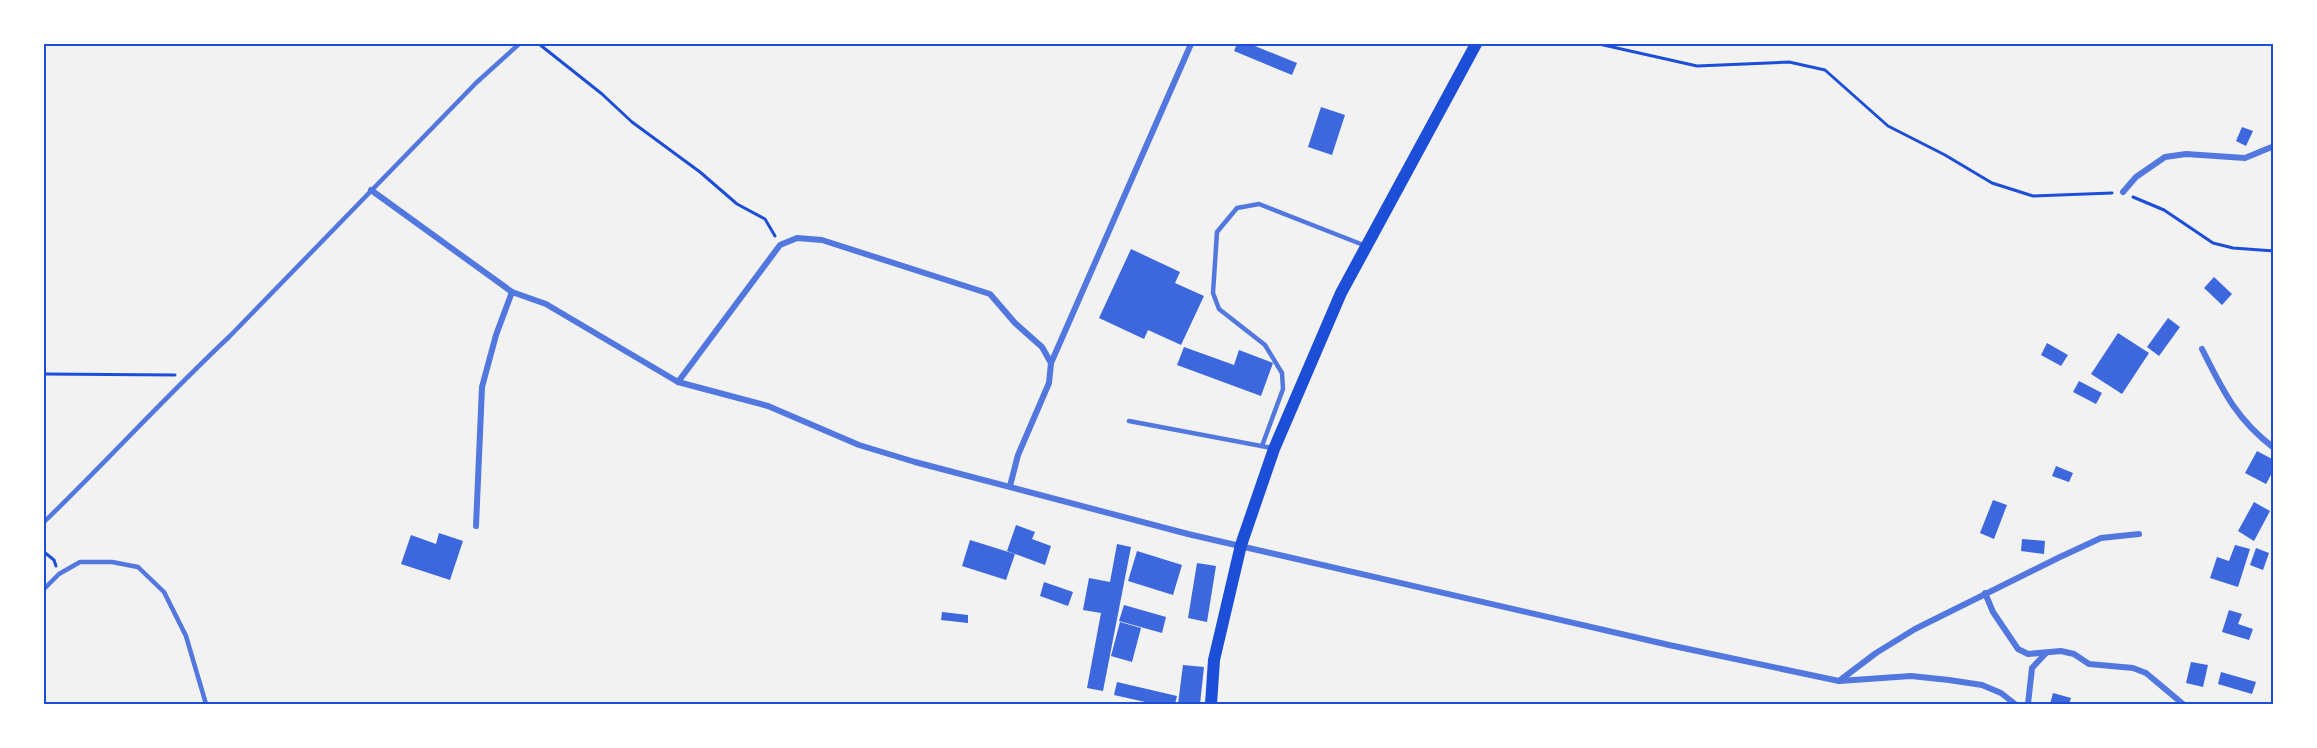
<svg xmlns="http://www.w3.org/2000/svg" width="2317" height="748" viewBox="0 0 2317 748" font-family="'Source Sans 3',sans-serif">
<style>
.building{fill:#3d67dc}
.lines{fill:none;stroke-linecap:round;stroke-linejoin:round}
.path{stroke:#1d4ed8;stroke-width:3}
.service{stroke:#5277de;stroke-width:4.5}
.minor{stroke:#5277de;stroke-width:6}
.secondary{stroke:#1d4ed8;stroke-width:12}
.neatline{fill:none;stroke:#1d4ed8;stroke-width:2}
</style>
<rect width="100%" height="100%" fill="#f2f2f2"/>
<g class="building">
<polygon points="1237,44 1250,44 1297,63 1292,75 1234,51"/>
<polygon points="1321,107 1345,115 1332,155 1308,147"/>
<polygon points="2242,127 2253,131 2246,146 2236,141"/>
<polygon points="1131,249 1180,272 1175,283 1204,296 1181,345 1148,330 1144,339 1099,318"/>
<polygon points="2214,277 2232,294 2222,305 2204,288"/>
<polygon points="2168,318 2180,327 2159,356 2147,347"/>
<polygon points="2118,333 2149,353 2122,394 2091,374"/>
<polygon points="2047,343 2068,355 2061,366 2041,355"/>
<polygon points="1184,347 1234,365 1239,350 1273,363 1261,396 1177,365"/>
<polygon points="2079,381 2102,393 2096,404 2073,392"/>
<polygon points="2257,451 2274,460 2274,469 2266,484 2245,473"/>
<polygon points="2056,466 2073,473 2069,482 2052,476"/>
<polygon points="1993,500 2007,505 1994,539 1980,533"/>
<polygon points="2254,502 2270,511 2254,541 2238,531"/>
<polygon points="1016,525 1035,532 1032,539 1051,546 1045,565 1007,551"/>
<polygon points="439,533 463,541 450,580 401,564 411,535 436,544"/>
<polygon points="2022,539 2045,541 2044,554 2021,551"/>
<polygon points="970,540 1015,554 1006,580 962,566"/>
<polygon points="1117,544 1131,547 1103,691 1087,688 1101,613 1083,610 1089,578 1110,582"/>
<polygon points="2235,545 2250,549 2238,587 2210,578 2217,557 2229,561"/>
<polygon points="2256,548 2269,553 2263,570 2250,565"/>
<polygon points="1137,551 1182,565 1173,595 1128,581"/>
<polygon points="1197,563 1216,566 1207,622 1188,618"/>
<polygon points="1044,582 1073,592 1068,606 1040,596"/>
<polygon points="1124,605 1166,617 1162,633 1119,621"/>
<polygon points="2229,610 2242,614 2238,624 2253,629 2249,640 2222,632"/>
<polygon points="942,612 968,615 968,623 941,620"/>
<polygon points="1120,622 1141,628 1132,662 1111,656"/>
<polygon points="2191,662 2208,665 2203,687 2186,683"/>
<polygon points="1183,665 1204,667 1200,704 1178,704"/>
<polygon points="2221,672 2256,682 2252,694 2218,684"/>
<polygon points="1117,682 1177,696 1175,704 1154,704 1114,695"/>
<polygon points="2053,693 2071,698 2069,704 2050,704"/>
</g>
<g class="lines">
<g class="path">
<polyline points="539,44 602,94 632,122 700,172 737,204 765,219 775,236"/>
<polyline points="1599,44 1697,66 1789,62 1825,70 1888,126 1945,155 1992,183 2033,196 2112,193"/>
<polyline points="2133,197 2164,210 2213,243 2233,248 2274,251"/>
<polyline points="44,374 175,375"/>
<polyline points="44,552 54,560 56,566"/>
</g>
<g class="service">
<polyline points="1129,421 1272,448"/>
<polyline points="1262,446 1283,389 1282,373 1265,345 1219,309 1213,293 1217,232 1237,208 1259,204 1366,246"/>
<path d="M44 522C107 461 166 396 230 336L476 83 519 44"/>
<polyline points="44,589 59,574 80,562 112,562 138,567 164,592 186,636 206,704"/>
</g>
<g class="minor">
<polyline points="371,190 512,292"/>
<polyline points="2123,192 2136,177 2165,157 2186,154 2245,158 2274,146"/>
<path d="M2202 349C2223 391 2236 419 2274 448"/>
<polyline points="1051,363 1191,44"/>
<polyline points="678,382 780,245 797,238 822,240 990,294 1015,323 1042,347 1051,363 1049,383 1018,455 1010,486"/>
<polyline points="476,526 482,387 496,335 512,292 546,304 678,382 768,406 859,445 915,462 1188,534 1669,645 1839,681 1876,653 1915,629 2060,557 2101,538 2139,534"/>
<polyline points="1985,593 1993,612 2018,649 2028,654 2061,651 2074,654 2089,664 2133,668 2146,673 2183,704"/>
<polyline points="1839,681 1911,676 1949,680 1982,685 2001,693 2015,704"/>
<polyline points="2028,704 2032,668 2046,653"/>
</g>
<polyline class="secondary" points="1211,704 1214,660 1241,545 1274,449 1341,293 1476,44"/>
</g>
<rect width="2317" height="748" fill="none" stroke="#ffffff" stroke-width="90"/>
<rect x="45" y="45" width="2227" height="658" class="neatline"/>
</svg>
